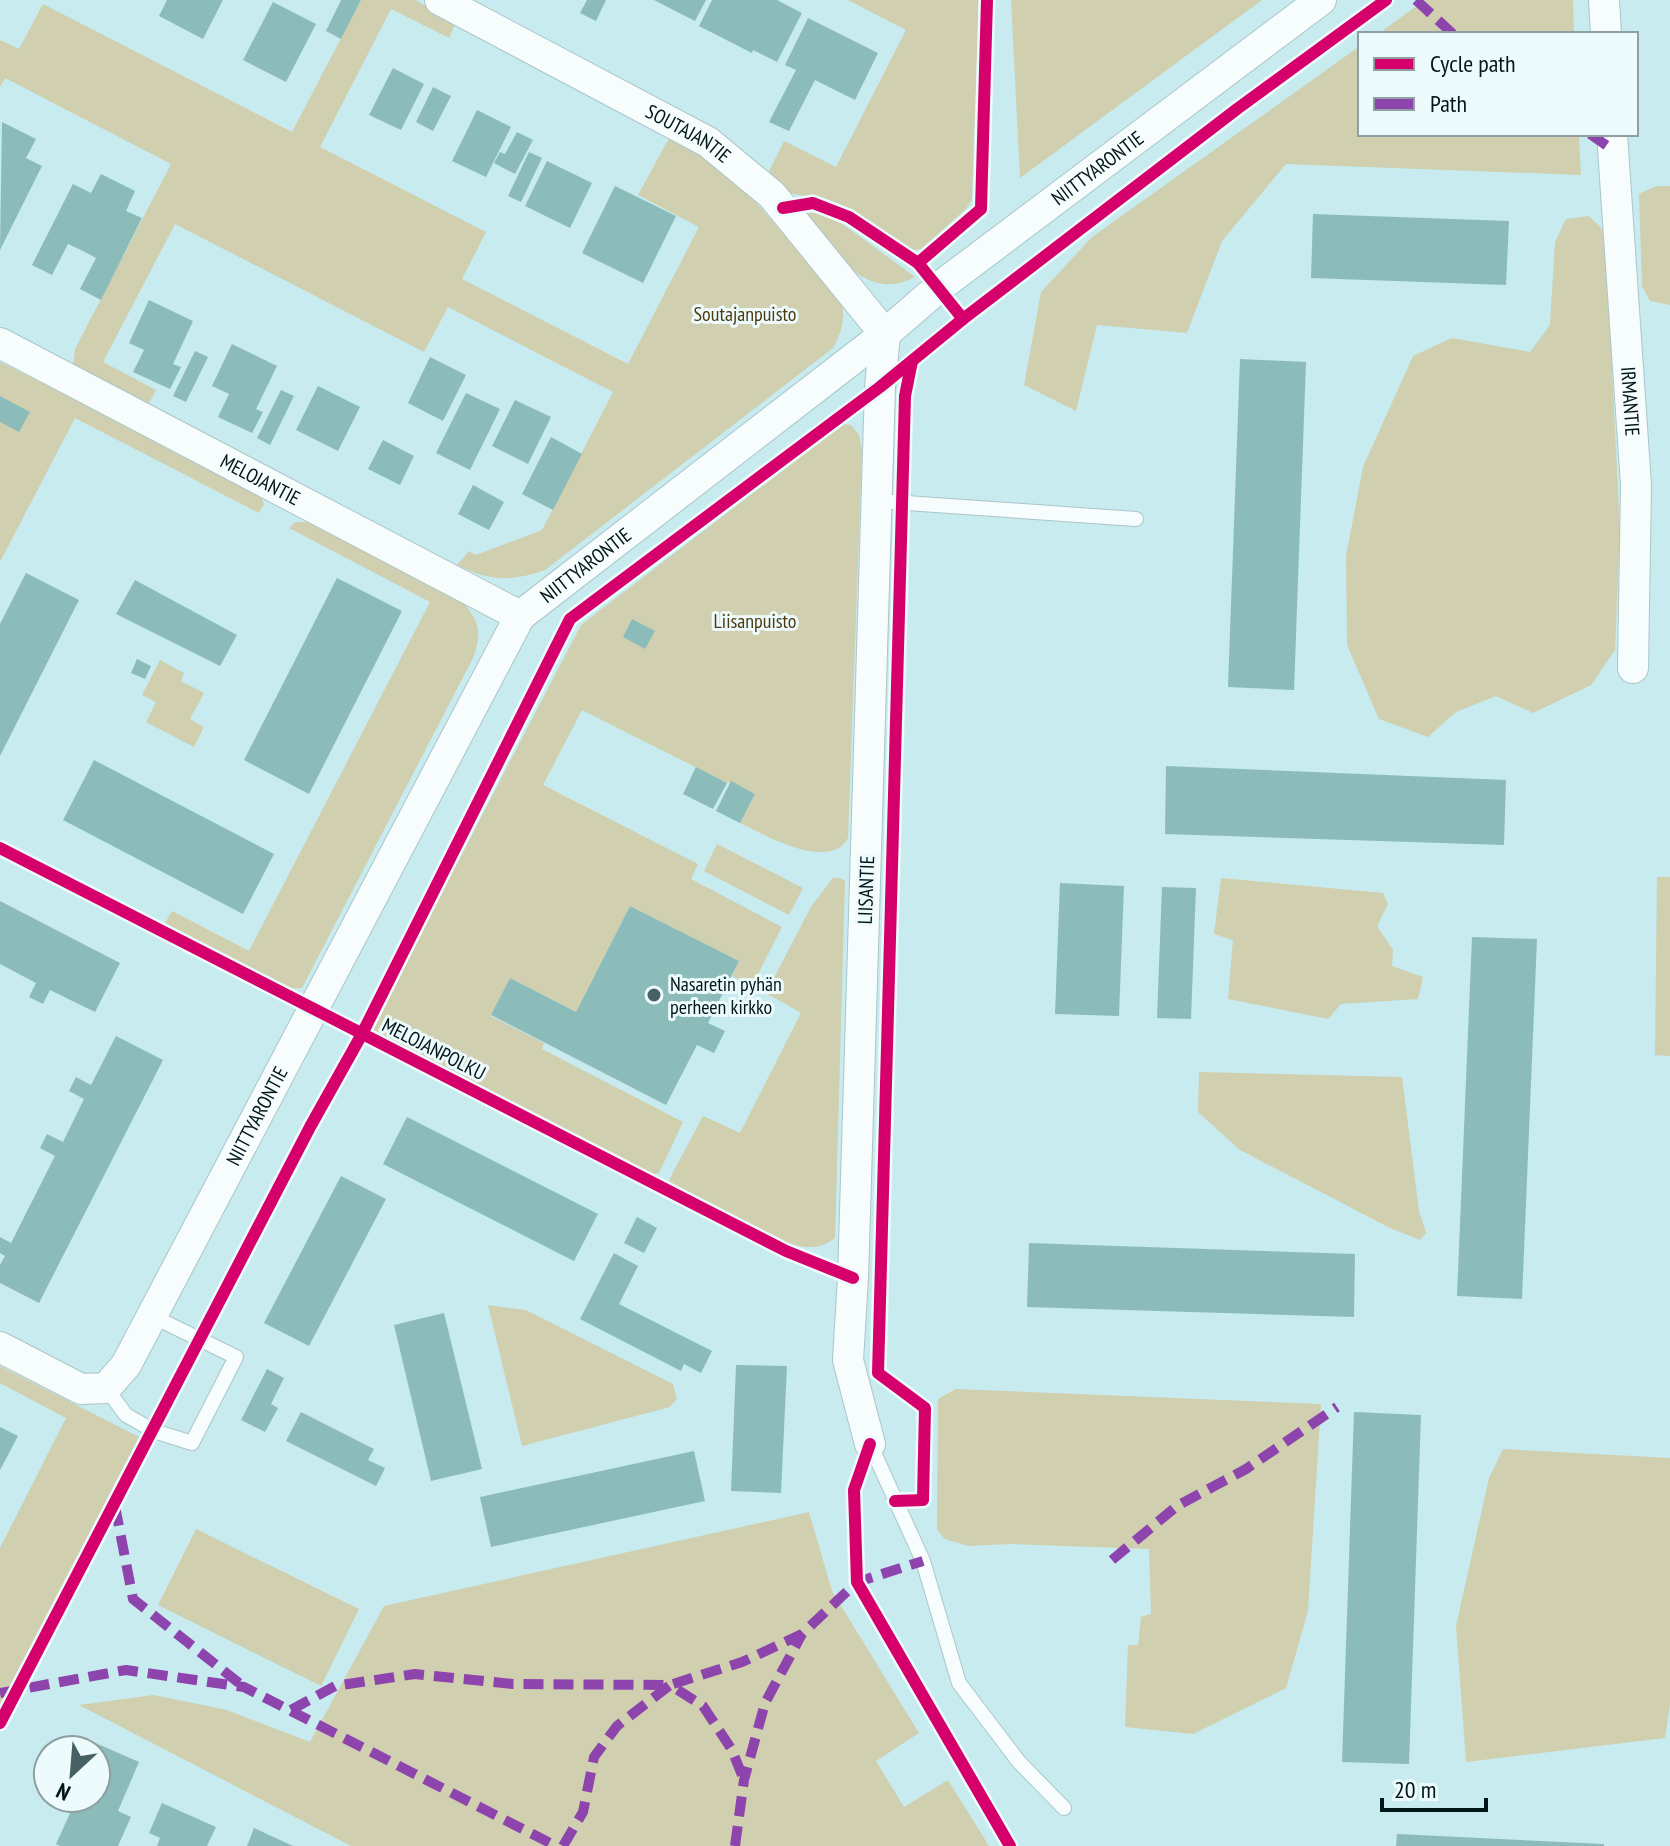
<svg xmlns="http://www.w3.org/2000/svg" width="1670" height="1846" viewBox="0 0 1670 1846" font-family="'PT Sans Narrow',sans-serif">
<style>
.green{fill:#d0cfaf}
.building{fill:#8cbcba}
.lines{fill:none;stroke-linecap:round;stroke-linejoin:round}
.service-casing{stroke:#abc6c9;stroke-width:16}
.minor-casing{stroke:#abc6c9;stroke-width:32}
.service{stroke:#f7fcfd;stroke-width:14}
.minor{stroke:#f7fcfd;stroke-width:30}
.quiet{stroke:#8e44ad;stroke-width:10;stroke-dasharray:20 10;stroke-linecap:butt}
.cycleway-casing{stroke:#eefbfc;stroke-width:17}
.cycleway{stroke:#d6006c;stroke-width:12}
.poi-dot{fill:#466164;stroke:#eefbfc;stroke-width:3}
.labels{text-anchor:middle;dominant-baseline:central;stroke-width:6;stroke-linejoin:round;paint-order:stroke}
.street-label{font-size:20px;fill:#001619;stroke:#eefbfc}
.park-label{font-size:20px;fill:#4d3a10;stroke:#eefbfc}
.poi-label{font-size:20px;fill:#001619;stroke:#eefbfc;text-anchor:start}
</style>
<rect width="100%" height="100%" fill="#c7ebef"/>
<g class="green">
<path d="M361 0H415L456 22 449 38 391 9 320 147 486 232 462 279 628 364 699 227 638 195 668 140 676 137 742 186 842 302C845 321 842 331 833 348L545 570C511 582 489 581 457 565L469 551 476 555 542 530 613 392 448 307 424 352 175 224 103 362 156 390 148 405 73 366 75 349 171 164 5 78 0 87V40L19 49 43 4 292 132Z"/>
<polygon points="848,0 979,0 972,199 966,209 921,249 911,250 900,246 848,209 829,201 789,193 769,171 784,141 836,167 906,30"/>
<polygon points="1011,0 1262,0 1020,178"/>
<polygon points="1425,0 1573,0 1574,34 1378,34"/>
<polygon points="1360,46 1360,134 1579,134 1581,175 1286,164 1222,241 1187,333 1097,325 1076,411 1024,385 1041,292 1092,237"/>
<polygon points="1656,186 1670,186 1670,305 1650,301 1642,286 1639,194"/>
<path d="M819 212 844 225 915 277C863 304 834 249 805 214Z"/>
<polygon points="1589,216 1605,232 1620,531 1615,650 1591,685 1533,713 1496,696 1456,712 1428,737 1379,719 1347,645 1346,556 1363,467 1413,356 1452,338 1530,352 1550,325 1555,242 1566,219"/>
<polygon points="0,362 259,492 264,504 259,513 75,418 0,562"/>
<path d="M843 424 851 425 859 435 862 450 848 838C829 872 765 835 740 823L755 794 731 782 727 783 582 710 543 785 698 864 691 879 782 927 752 986 732 976 739 961 630 906 576 1012 510 978 491 1016 544 1043 542 1049 683 1122 659 1173 652 1175 371 1029 581 625Z"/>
<path d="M295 522H311L460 599C479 620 483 631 473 658L302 988H288L165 923 172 911 249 951 430 602 289 528Z"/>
<polygon points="160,660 184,673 181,681 204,693 190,719 204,727 194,747 146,722 156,702 142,695"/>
<polygon points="717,844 803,888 789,915 704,871"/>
<polygon points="1657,877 1670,877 1670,1056 1655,1055"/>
<path d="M833 878H840L845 881 835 1238C820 1250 806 1248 788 1244L671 1183 669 1180 703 1116 740 1133 801 1013 766 993 812 905Z"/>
<polygon points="1221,878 1383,893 1388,904 1377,926 1393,950 1392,966 1423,977 1418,999 1341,1004 1328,1019 1228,999 1233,940 1214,934"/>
<polygon points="1199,1072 1402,1077 1419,1211 1426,1233 1420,1240 1390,1228 1240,1150 1198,1112"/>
<polygon points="488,1305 526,1310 673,1384 677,1399 670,1407 522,1446"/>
<polygon points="0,1366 141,1438 0,1712 0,1548 66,1418 0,1383"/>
<polygon points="956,1389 1321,1404 1308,1611 1286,1688 1193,1734 1125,1727 1128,1645 1138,1645 1141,1617 1151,1614 1149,1549 1009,1544 968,1546 945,1539 937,1530 938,1399"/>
<polygon points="1503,1449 1670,1458 1670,1704 1665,1738 1466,1762 1456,1626 1489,1478"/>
<polygon points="809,1512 832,1591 919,1733 876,1761 904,1807 948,1780 989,1846 351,1846 79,1705 154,1695 227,1710 310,1742 384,1606"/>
<polygon points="196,1529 359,1609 321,1686 158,1605"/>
</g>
<g class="building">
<polygon points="167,0 223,0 203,39 159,16"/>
<polygon points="341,0 361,0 341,39 326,31"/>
<polygon points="587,0 606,0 596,21 580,13"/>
<polygon points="654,0 706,0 695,21"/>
<polygon points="712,0 777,0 802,13 777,62 753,50 752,53 699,26"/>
<polygon points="273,2 316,24 286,82 243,60"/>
<polygon points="808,18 878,53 855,100 815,80 789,131 769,122 796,70 785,65"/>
<polygon points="393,68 424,84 401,130 369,115"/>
<polygon points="433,87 451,96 433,131 416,122"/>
<polygon points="477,110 511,127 486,177 452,161"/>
<polygon points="2,122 36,139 26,158 42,166 0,250"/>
<polygon points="517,132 533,140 515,174 494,163 500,152 505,154"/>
<polygon points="529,152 542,158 521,202 508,196"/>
<polygon points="547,161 592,183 570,228 525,206"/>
<polygon points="101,174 135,191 126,211 142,218 101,300 80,289 96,258 83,251 68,244 52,275 32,265 73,184 91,193"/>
<polygon points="615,186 676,216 643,283 582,253"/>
<polygon points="1313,214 1509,221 1506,285 1311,278"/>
<polygon points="149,300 193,321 173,364 181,367 170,389 133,372 144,350 129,343"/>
<polygon points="232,344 277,366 256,409 263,412 252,433 218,417 229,394 212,386"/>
<polygon points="195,351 208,357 186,402 173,396"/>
<polygon points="430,357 466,375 443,421 408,403"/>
<polygon points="1240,359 1306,362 1294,690 1228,687"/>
<polygon points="318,386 360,407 338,451 296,430"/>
<polygon points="281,390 294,396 270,445 257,438"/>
<polygon points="466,393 500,409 470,470 436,453"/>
<polygon points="0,396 30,412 19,432 0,422"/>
<polygon points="515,400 551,417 528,464 492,446"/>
<polygon points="551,437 582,454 553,510 522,494"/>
<polygon points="383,440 414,456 400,485 368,469"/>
<polygon points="473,485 504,502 489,530 458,514"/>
<polygon points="26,573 79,600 0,756 0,624"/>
<polygon points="337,578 402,611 309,794 244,760"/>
<polygon points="135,580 237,635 220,666 116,614"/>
<polygon points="632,619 655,631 645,649 623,637"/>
<polygon points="137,659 151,666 145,679 131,673"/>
<polygon points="94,760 274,854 243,914 63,820"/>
<polygon points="1166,766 1506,780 1504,845 1165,834"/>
<polygon points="696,767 727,783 713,809 683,794"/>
<polygon points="731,781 755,794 740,823 716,811"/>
<polygon points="1060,883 1124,886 1119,1016 1055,1014"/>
<polygon points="1162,887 1196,888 1191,1019 1157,1018"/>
<polygon points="0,901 120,963 95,1012 50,990 43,1004 29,997 36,983 0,964"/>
<polygon points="630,906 739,961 708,1023 725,1031 714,1053 697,1045 666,1105 491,1015 510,978 576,1012"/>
<polygon points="1472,937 1537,939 1522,1299 1457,1296"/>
<polygon points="116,1036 163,1060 39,1303 0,1283 0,1265 5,1256 0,1253 0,1237 11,1243 55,1156 40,1148 47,1134 63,1142 84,1099 69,1091 76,1077 91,1085"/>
<polygon points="407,1117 598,1214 574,1261 383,1164"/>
<polygon points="341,1176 386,1199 309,1346 264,1323"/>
<polygon points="637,1217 657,1228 644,1253 624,1243"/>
<polygon points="1029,1243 1355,1254 1354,1317 1027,1307"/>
<polygon points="614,1253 638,1266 619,1304 712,1351 701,1373 684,1364 681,1371 580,1319"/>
<polygon points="444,1313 482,1469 431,1481 394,1325"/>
<polygon points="736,1365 787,1366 781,1493 731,1491"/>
<polygon points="267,1369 284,1378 271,1404 278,1408 265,1432 241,1420"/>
<polygon points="301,1412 374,1449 368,1460 385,1468 376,1486 286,1441"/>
<polygon points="1354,1412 1421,1415 1409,1764 1342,1762"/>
<polygon points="0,1427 18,1436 0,1470"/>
<polygon points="694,1451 705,1501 491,1547 480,1497"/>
<polygon points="91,1741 139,1762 118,1811 131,1817 118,1846 60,1846 56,1844 77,1798 96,1798 96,1750 87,1750"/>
<polygon points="162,1803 216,1827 207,1846 157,1846 160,1838 149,1833"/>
<polygon points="254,1828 293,1846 247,1846"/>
<polygon points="1397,1834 1604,1844 1604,1846 1396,1846"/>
</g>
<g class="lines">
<defs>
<g id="service">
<polyline points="878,501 1136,519"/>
<polyline points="106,1388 126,1415 154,1431 192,1443 236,1357 152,1316"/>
<polyline points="870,1444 923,1561 959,1683 1019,1762 1064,1808"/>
</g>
<g id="minor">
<path id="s1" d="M440 0 708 142 772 195 885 334 880 387 853 1278 848 1360 870 1444"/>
<polyline points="1604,0 1606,34"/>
<path id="s2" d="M1612 134 1636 485 1633 668"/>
<path id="s3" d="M0 343 520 616"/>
<path id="s4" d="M0 1347 81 1389 106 1388 126 1365 520 616 885 334 938 288 1321 0"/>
</g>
</defs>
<use href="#service" class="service-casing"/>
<use href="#minor" class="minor-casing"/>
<use href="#service" class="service"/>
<use href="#minor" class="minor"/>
<g class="quiet">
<polyline points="1416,0 1453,34"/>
<polyline points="1590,134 1613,150"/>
<polyline points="115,1506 133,1599 244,1687"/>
<polyline points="1112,1560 1177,1506 1246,1469 1337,1407"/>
<polyline points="0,1693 126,1670 244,1687 556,1846"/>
<polyline points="291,1710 335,1686 415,1674 513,1684 670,1685 742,1662 802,1634 857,1582 923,1561"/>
<polyline points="563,1846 583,1812 594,1757 617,1726 670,1685 703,1706 732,1750 744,1780"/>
<polyline points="735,1846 744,1780 765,1703 802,1634"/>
</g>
<defs>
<g id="cycleway">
<polyline points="783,208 813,203 849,217 918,263"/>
<polyline points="963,319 918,263 981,209 987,0"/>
<polyline points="0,848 786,1251 853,1278"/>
<polyline points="870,1444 854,1490 857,1582 1010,1846"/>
<polyline points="895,1501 923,1500 925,1408 878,1373 905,396 912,361"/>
<polyline points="0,1723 310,1127 362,1034 570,619 880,387 963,319 1237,109 1386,0"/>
</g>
</defs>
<use href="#cycleway" class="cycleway-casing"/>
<use href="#cycleway" class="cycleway"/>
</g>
<circle class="poi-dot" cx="654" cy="995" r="8"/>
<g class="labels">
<g class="street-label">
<text stroke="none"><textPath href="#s1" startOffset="282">SOUTAJANTIE</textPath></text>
<text stroke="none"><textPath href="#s4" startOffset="1724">NIITTYARONTIE</textPath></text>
<text stroke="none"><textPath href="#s2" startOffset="268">IRMANTIE</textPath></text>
<text stroke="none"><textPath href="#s3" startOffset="294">MELOJANTIE</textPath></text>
<text stroke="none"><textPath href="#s4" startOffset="1076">NIITTYARONTIE</textPath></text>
<text transform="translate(866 890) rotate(-88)">LIISANTIE</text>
<text transform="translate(434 1049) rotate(27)">MELOJANPOLKU</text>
<text stroke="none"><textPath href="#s4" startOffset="428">NIITTYARONTIE</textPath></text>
</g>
<g class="park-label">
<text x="745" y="314">Soutajanpuisto</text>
<text x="755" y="621">Liisanpuisto</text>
</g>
<g class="poi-label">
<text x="670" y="984">Nasaretin pyhän<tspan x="670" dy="23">perheen kirkko</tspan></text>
</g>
</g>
<rect x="1358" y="32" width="280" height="104" fill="#eefbfc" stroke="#8f9fa1" stroke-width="2"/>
<rect x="1374" y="58" width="40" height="12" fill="#d6006c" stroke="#8f9fa1" stroke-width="2"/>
<text x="1430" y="72" font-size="24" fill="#001619">Cycle path</text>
<rect x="1374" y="98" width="40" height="12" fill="#8e44ad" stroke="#8f9fa1" stroke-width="2"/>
<text x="1430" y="112" font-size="24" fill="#001619">Path</text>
<g transform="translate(72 1774) rotate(206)"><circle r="38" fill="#eefbfc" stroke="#8f9fa1" stroke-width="2"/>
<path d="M0-6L14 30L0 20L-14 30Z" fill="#466164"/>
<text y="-12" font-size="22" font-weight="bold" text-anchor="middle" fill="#001619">N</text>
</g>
<path d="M1382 1798v12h104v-12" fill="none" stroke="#001619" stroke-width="4"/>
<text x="1394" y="1798" font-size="24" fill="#001619" stroke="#eefbfc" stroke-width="6" paint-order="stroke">20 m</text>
</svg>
